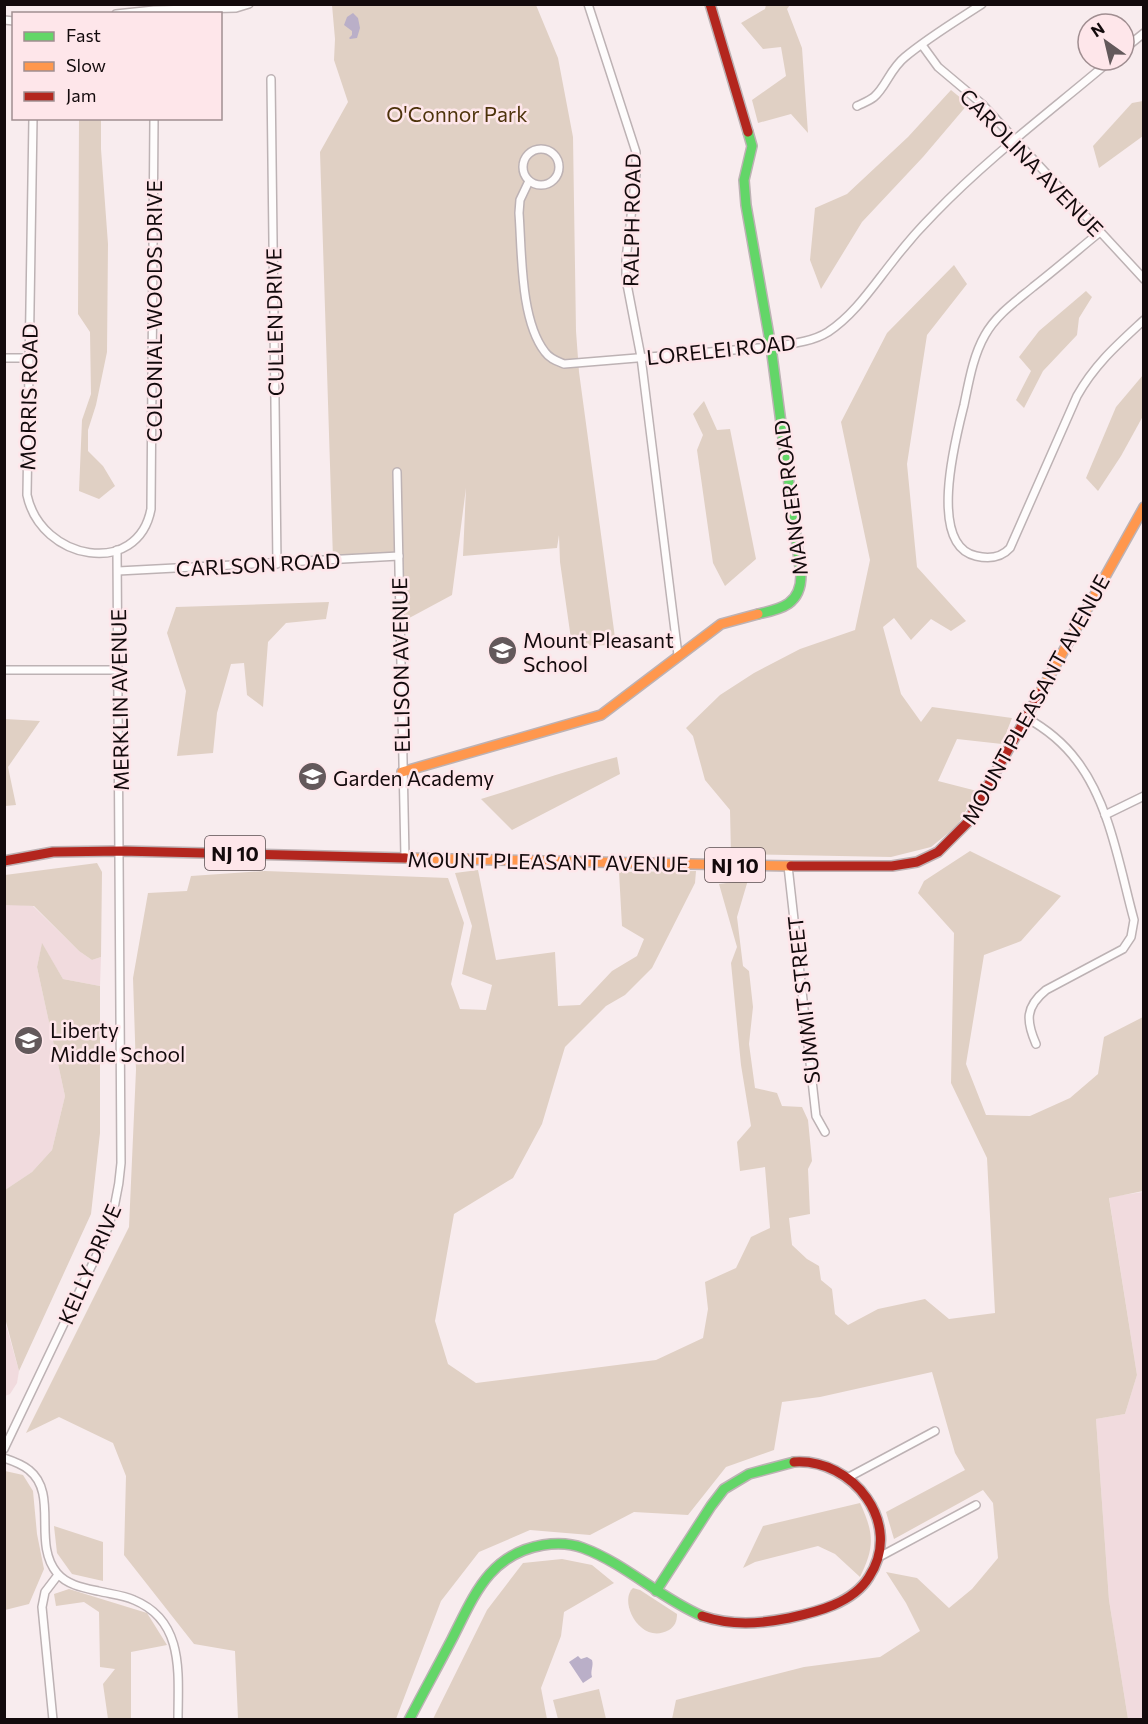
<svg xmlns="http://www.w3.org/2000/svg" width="1148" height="1724" viewBox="0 0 1148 1724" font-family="Commissioner,sans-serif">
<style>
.built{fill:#f1dbde}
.green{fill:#e0d0c4}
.water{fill:#baafc8}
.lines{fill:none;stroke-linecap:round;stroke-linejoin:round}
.street-casing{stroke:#bdb2b4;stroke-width:10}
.fast-casing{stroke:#bdb2b4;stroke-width:12}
.slow-casing{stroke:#bdb2b4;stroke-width:12}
.jam-casing{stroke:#bdb2b4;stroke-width:12}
.street{stroke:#fefcfc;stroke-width:7}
.fast{stroke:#63d668;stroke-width:9}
.slow{stroke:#ff974d;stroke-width:9}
.jam{stroke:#b3261e;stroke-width:9}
.labels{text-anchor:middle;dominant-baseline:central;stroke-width:5;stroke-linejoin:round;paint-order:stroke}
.shield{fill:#fee6ea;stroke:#5a4c4f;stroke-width:1.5}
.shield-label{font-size:20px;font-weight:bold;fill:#130a0c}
.park-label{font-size:21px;fill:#4d330b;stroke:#fee6ea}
.street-label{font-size:21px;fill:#130a0c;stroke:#fee6ea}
.poi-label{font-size:21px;fill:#130a0c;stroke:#fee6ea;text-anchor:start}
</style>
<rect width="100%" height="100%" fill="#f8ecee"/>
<g class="built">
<polygon points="9,904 33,906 79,951 92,960 101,957 100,986 63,979 42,944 37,967 65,1096 52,1150 32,1172 5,1190 4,905"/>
<polygon points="1143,1192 1143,1719 1128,1719 1109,1600 1096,1419 1125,1414 1137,1375 1109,1197"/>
<polygon points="4,1318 19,1371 17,1383 10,1394 5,1396"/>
</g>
<g class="green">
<polygon points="332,5 536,5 558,58 573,137 576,331 579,372 616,645 572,646 560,562 559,535 557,548 463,556 466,488 452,595 400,623 399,556 333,559 320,152 348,102 334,60 335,39"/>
<polygon points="766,5 790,5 787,9 802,48 808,133 791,114 758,123 752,100 786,76 781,47 763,49 741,23 765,9"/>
<polygon points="951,90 968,104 923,157 862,222 821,289 810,260 815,208 847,194 908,137"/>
<polygon points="1143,101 1143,136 1099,168 1093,146 1132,103"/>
<polygon points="79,119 101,119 101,149 108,244 107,352 96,405 88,430 88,451 103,466 115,486 99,499 79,491 82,420 91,394 90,332 78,314"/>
<polygon points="954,265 967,284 927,335 907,464 917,567 966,621 951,631 931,619 911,640 894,618 883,627 901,694 921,722 932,707 1012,718 1002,744 957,739 938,781 977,791 957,826 931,847 891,857 731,854 730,810 705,780 693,736 686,728 720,695 754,673 800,649 855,630 870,560 841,422 887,333"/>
<polygon points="1086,291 1092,297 1079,318 1077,335 1043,371 1024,408 1016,400 1031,371 1019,357 1039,331"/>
<polygon points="1143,375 1143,416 1121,456 1098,491 1086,478 1116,407"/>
<polygon points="704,401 717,430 730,429 756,559 725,586 713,563 697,450 703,435 693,414"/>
<polygon points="329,602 326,619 286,623 268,642 263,707 247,695 244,663 231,664 217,713 213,753 177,756 186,691 167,633 176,607"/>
<polygon points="5,719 40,721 8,767 16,805 5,806"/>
<path d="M617 757 620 774 512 830 481 799C527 785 571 769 617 757Z"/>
<polygon points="970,851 1061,896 1021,941 984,955 966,1064 986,1115 1030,1116 1070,1098 1098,1074 1104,1037 1143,1017 1143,1191 1109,1198 1137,1375 1125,1414 1096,1419 1109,1600 1128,1719 672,1719 676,1700 804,1667 880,1657 920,1631 906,1603 886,1572 917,1578 949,1608 972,1589 998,1558 993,1503 983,1490 894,1539 886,1512 965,1470 955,1453 932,1372 820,1397 782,1402 774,1450 726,1467 688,1515 634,1512 590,1535 530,1530 479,1552 441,1601 396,1719 238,1719 235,1651 194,1644 124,1555 126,1476 113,1443 59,1417 26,1433 129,1227 136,1070 133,978 148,893 187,891 191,876 265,871 448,878 464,923 451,984 460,1009 486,1010 492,985 462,974 472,926 455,873 478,870 496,960 555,952 558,1006 580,1005 612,971 637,956 644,939 622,926 619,872 696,871 695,883 652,968 625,995 606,1006 565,1047 542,1124 513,1178 454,1214 435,1321 448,1364 476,1383 656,1360 703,1338 708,1309 705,1282 736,1268 751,1237 770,1228 765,1167 740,1171 737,1142 751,1126 741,1065 731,963 737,947 719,884 748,880 737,917 743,966 749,971 753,1007 749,1044 755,1088 777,1093 782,1106 802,1107 808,1120 812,1161 808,1169 810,1214 789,1218 792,1245 807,1259 819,1266 821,1280 832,1289 835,1314 848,1325 878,1309 925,1299 949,1319 995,1313 987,1158 951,1083 954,933 918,893 924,881"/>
<polygon points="97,863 102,872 101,957 92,960 79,951 34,906 5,905 5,875"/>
<polygon points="42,943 63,979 100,986 100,1133 91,1214 19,1371 5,1318 5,1190 32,1172 52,1150 65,1096 37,967"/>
<polygon points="5,1471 23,1475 33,1491 37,1534 44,1569 29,1604 5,1610"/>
<path d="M860 1503C874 1533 875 1547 860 1577L835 1554 818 1546 755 1562 743 1568 763 1526Z"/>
<polygon points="54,1526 103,1542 103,1581 72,1574 57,1553"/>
<polygon points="562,1559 592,1565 614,1583 564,1612 561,1636 541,1688 547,1719 433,1719 487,1610 523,1563"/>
<path d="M633 1588 640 1590 677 1614C677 1621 675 1626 669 1630 640 1646 618 1601 633 1588Z"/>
<polygon points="69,1589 147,1613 167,1645 131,1652 131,1719 108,1719 103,1684 115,1669 100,1667 99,1612 84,1602 56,1606 54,1594"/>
<polygon points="599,1689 606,1719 558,1719 553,1700"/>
</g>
<g class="water">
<polygon points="353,13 358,18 360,28 357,38 350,39 349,38 352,35 352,31 344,25 347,17"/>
<path d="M578 1656 581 1659 587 1657 592 1660C594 1666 590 1670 592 1677L583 1683 569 1662Z"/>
</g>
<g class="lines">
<defs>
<g id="street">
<polyline points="588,4 636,152 636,174 626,259 626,279 641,357 678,655"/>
<polyline points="116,14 154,10 236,8 249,4"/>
<polyline points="4,20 14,21"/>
<polyline points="922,45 938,67 982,104 1144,279"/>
<polyline points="1124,49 1144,33"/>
<polyline points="271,79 277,564"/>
<path d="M857 106C863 103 869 101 874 97 886 87 890 69 905 57 929 37 956 21 982 4"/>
<path d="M33 118 27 495C41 561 138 578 151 509L154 118"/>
<circle cx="541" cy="167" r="18"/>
<path d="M529 181 520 200 519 213C522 252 520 320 545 352 550 359 557 361 564 364L771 347C790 344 812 342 828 332 855 314 873 286 893 261 906 244 920 228 935 213 989 157 1052 110 1111 60"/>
<path d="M1100 232C1078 250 1056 269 1033 287 1016 301 996 315 985 335 973 356 969 381 964 405 956 437 927 545 976 556 989 559 1001 558 1010 548L1077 396C1095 364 1117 345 1144 320"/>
<polyline points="4,358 29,358"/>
<polyline points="397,472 405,857"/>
<polyline points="118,571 399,556"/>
<polyline points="4,670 119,670"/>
<path d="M1025 717C1045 728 1063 742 1077 761 1110 804 1120 869 1134 920L1131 937 1123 949 1046 990C1025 1007 1026 1021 1036 1044"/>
<polyline points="1105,815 1144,796"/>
<polyline points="788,866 816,1116 825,1132"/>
<path d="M4 1449 102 1244C113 1217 119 1192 121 1163L117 550"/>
<path d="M4 1458C13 1461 22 1464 29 1470 59 1494 32 1543 57 1573 67 1585 84 1588 98 1591 110 1594 123 1595 134 1600 185 1621 178 1674 178 1720"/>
<polyline points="849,1477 935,1431"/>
<polyline points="881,1556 976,1505"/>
<polyline points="53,1720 42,1607 45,1592 58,1575"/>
</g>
<g id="fast">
<path d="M748 132 752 146 744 180 746 205 771 347 801 575C801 604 782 609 758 614"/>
<polyline points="656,1591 711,1506 724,1489 749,1474 794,1462"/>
<path d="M409 1720C423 1693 438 1666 452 1639 474 1596 489 1554 543 1545 556 1543 570 1543 583 1548 626 1564 660 1598 702 1616"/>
</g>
<g id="slow">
<polyline points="1040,693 1144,507"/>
<polyline points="402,772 601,715 721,624 758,614"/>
<polyline points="405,858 791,866"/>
</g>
<g id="jam">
<polyline points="710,4 748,132"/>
<polyline points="4,861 53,852 121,851 405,858"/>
<polyline points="791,866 892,866 917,862 938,852 967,823 1040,693"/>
<path d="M702 1616C732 1626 759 1624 789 1618 817 1612 853 1603 869 1577 904 1524 853 1458 794 1462"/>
</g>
</defs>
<use href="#street" class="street-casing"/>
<use href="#fast" class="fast-casing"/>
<use href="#slow" class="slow-casing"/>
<use href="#jam" class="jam-casing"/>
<use href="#street" class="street"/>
<use href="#fast" class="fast"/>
<use href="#slow" class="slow"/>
<use href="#jam" class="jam"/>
</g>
<defs>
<symbol id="school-disc" viewBox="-11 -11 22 22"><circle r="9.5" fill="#63595b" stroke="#fee6ea"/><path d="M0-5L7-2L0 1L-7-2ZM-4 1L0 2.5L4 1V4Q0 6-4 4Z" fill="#fff"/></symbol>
</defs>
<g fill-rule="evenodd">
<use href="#school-disc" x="486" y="634" width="33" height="33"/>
<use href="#school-disc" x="296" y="760" width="33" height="33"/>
<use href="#school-disc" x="12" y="1024" width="33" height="33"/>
</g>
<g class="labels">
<g class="shield">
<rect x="205" y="836" width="60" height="34" rx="4.5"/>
<rect x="705" y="848" width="60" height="34" rx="4.5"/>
</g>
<g class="shield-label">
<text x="235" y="853">NJ 10</text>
<text x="735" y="865">NJ 10</text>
</g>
<g class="park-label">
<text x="457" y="113">O'Connor Park</text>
</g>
<g class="street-label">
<text transform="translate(1032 162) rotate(46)">CAROLINA AVENUE</text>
<text transform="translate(631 220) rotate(-89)">RALPH ROAD</text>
<text transform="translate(153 311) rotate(-90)">COLONIAL WOODS DRIVE</text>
<text transform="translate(274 322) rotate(-91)">CULLEN DRIVE</text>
<text transform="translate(721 349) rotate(-6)">LORELEI ROAD</text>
<text transform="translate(28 397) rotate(-89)">MORRIS ROAD</text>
<text transform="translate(790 498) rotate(-97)">MANGER ROAD</text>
<text transform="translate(258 564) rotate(-3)">CARLSON ROAD</text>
<text transform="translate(400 665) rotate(-91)">ELLISON AVENUE</text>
<text transform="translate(1035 699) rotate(-61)">MOUNT PLEASANT AVENUE</text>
<text transform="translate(119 700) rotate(-91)">MERKLIN AVENUE</text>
<text transform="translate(548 861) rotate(1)">MOUNT PLEASANT AVENUE</text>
<text transform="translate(803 1000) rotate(-96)">SUMMIT STREET</text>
<text transform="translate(89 1264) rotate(-67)">KELLY DRIVE</text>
</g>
<g class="poi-label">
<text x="523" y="639">Mount Pleasant<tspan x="523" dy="24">School</tspan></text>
<text x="333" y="777">Garden Academy</text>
<text x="50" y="1029">Liberty<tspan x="50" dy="24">Middle School</tspan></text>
</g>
</g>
<rect width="1148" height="1724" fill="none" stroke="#130a0c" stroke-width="12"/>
<rect x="12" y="12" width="210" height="108" fill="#fee6ea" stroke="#a08e91" stroke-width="1.5"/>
<rect x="24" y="32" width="30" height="9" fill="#63d668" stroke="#a08e91" stroke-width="1.5"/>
<text x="66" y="42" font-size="18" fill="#130a0c">Fast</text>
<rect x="24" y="62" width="30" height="9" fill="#ff974d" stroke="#a08e91" stroke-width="1.5"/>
<text x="66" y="72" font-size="18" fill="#130a0c">Slow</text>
<rect x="24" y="92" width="30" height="9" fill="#b3261e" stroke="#a08e91" stroke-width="1.5"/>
<text x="66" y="102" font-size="18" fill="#130a0c">Jam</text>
<g transform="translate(1106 42) rotate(326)"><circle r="28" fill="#fee6ea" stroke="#a08e91" stroke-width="1.5"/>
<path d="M0-4.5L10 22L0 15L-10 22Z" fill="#63595b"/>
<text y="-9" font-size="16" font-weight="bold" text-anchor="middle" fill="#130a0c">N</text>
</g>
</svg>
